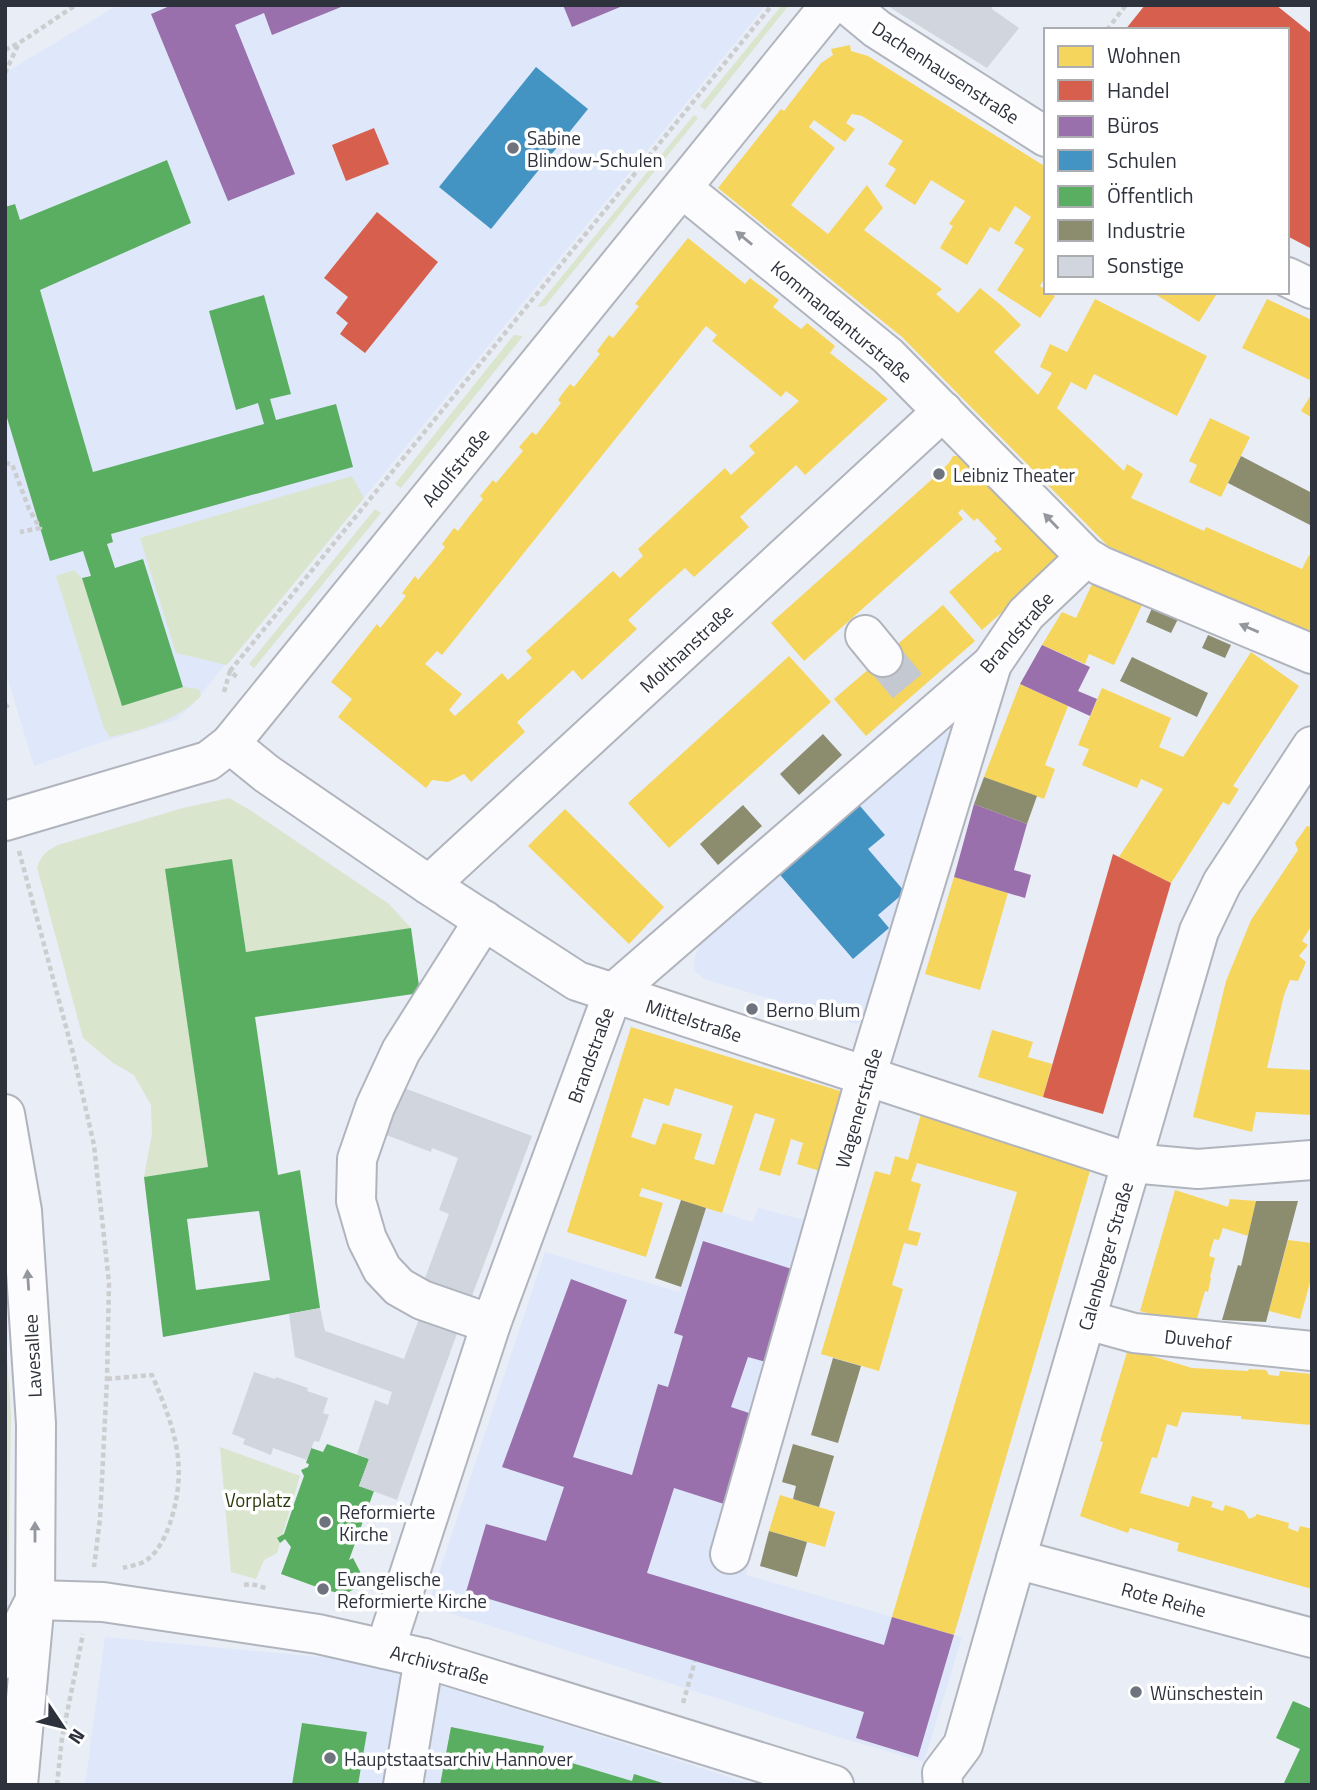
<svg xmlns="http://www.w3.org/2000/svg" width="1317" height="1790" viewBox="0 0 1317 1790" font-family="'Titillium Web',sans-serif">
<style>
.built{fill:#dfe8fa}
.green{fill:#d9e5cd}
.homes{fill:#f6d55c;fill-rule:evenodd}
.shops{fill:#d6604d}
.offices{fill:#9970ab}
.schools{fill:#4393c3}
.public{fill:#5aae61;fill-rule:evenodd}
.industry{fill:#8c8c6e}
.building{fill:#d1d5de}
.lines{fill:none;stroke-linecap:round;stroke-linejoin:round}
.minor-tunnel{stroke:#c4c8d1;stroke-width:38;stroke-dasharray:38 19;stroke-linecap:butt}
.minor-casing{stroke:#b0b4bd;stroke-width:42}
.major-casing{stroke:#b0b4bd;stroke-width:42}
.path{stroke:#cbcdcf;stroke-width:4.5;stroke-dasharray:5 3.5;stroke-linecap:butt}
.minor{stroke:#fcfcfe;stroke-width:38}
.major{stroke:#fcfcfe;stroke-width:38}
.oneway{fill:#95979e}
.poi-dot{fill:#6f737e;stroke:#fff;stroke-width:2.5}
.labels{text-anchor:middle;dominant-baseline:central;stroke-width:7;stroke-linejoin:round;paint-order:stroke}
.street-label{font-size:19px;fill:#2e323d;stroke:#fff}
.poi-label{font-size:19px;fill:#2e323d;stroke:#fff;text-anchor:start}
.park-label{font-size:19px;fill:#2e3c0d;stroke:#fff}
</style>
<rect width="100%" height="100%" fill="#e9edf6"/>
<g class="built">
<polygon points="118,5 766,5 364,498 191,706 176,720 108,740 34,766 8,679 5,678 5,73"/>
<polygon points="937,725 950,734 869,1019 855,1024 704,979 695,971 694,960 701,941"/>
<polygon points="706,1208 753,1222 758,1208 843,1230 746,1575 962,1637 924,1762 848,1740 428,1606 545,1252 679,1292"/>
<polygon points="105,1637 365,1661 754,1785 85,1785"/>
</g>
<g class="green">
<polygon points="782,5 789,5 705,110 700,106"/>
<polygon points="694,115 698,118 545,306 537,307"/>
<polygon points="514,335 523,336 401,488 395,484"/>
<polygon points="352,476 364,498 227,665 176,653 140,538"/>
<polygon points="375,509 381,513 254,668 249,664"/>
<path d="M74 570 82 578 122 706 183 687 199 689 201 696C179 719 141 731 110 737L104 728 56 576Z"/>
<path d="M229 798 250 810 389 904 411 928 246 952 232 859 166 869 208 1167 144 1177 152 1134 151 1105 134 1075 113 1063 83 1038 37 867C42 855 46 851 58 845L183 808Z"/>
<polygon points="5,1328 11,1414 7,1646 5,1671"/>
<polygon points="220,1447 300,1476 277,1553 264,1560 256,1579 231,1572"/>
</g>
<g class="homes">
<polygon points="850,45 851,51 868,56 1046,167 1046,276 1040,286 1046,290 1046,292 1049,292 1055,296 1040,318 997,290 1024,249 1014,243 1031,217 1015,206 999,232 990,227 967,265 940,248 953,226 949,224 965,201 931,180 915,205 885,186 896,169 888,164 903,141 862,116 852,114 846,123 855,129 845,142 814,120 809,127 835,148 791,205 828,234 867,185 883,208 864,230 942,289 936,294 958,313 980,288 1002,306 1021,325 994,352 1038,395 1052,373 1040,367 1050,344 1067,352 1095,299 1207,356 1177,416 1094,374 1086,390 1071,382 1057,408 1124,471 1127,464 1143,474 1131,498 1204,531 1206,527 1302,569 1309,555 1312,556 1312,638 1260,612 1108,546 902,337 718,188 781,109 784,111 821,63 833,55 831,49"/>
<path d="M688 238 745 284 750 278 779 300 773 307 801 329 807 323 835 346 830 353 888 399 805 475 796 465 740 517 749 527 694 577 685 568 659 591 628 620 637 629 582 680 573 670 517 722 525 732 471 782 464 774 448 782 432 780 426 788 338 717 352 699 331 682 377 624 380 628 406 596 402 593 415 576 418 580 445 547 442 544 454 528 458 531 471 514 483 499 480 496 493 480 496 483 523 451 519 447 532 432 536 435 561 403 558 400 563 393 570 384 574 387 600 354 597 351 609 335 613 338 627 321 639 306 635 304ZM706 326 717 335 712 341 781 397 786 391 799 401 749 446 755 453 731 475 725 468 638 549 643 556 620 578 613 571 526 651 532 658 508 680 502 673 455 716 449 710 462 694 425 664 437 651 442 655Z"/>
<polygon points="1152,292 1218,292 1199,322"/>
<polygon points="1267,299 1312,320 1312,381 1242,348"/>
<polygon points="1312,393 1312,418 1301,411"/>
<polygon points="1210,418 1250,437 1221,497 1189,482 1197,465 1189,461"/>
<polygon points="953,456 963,456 1062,554 1028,589 982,630 949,592 996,551 997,553 1002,549 994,541 997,539 977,518 974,521 962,509 958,513 963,519 804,661 771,623 930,481 949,463"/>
<polygon points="1093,582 1142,605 1114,665 1089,654 1085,664 1042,645 1062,612 1076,618"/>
<polygon points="943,605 975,641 866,736 834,699"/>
<polygon points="1251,652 1299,686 1233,786 1239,789 1229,805 1223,802 1171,883 1119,857 1163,789 1141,779 1137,788 1082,765 1089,749 1078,745 1102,688 1171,718 1159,747 1183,757"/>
<polygon points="789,656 831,702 669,848 628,803"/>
<polygon points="1020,684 1068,706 1045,765 1055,769 1044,799 984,777"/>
<polygon points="565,809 664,907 629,944 528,846"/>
<polygon points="1307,826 1312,827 1312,925 1302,941 1308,945 1299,956 1306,962 1298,981 1290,980 1284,995 1267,1068 1312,1070 1312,1115 1256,1112 1252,1132 1193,1117 1226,981 1251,920 1298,850 1295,843"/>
<polygon points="954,877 1008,893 980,990 925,974"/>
<path d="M631 1027 850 1094 826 1173 797 1164 803 1143 791 1139 780 1176 759 1170 775 1119 755 1113 722 1213 642 1188 639 1196 663 1203 646 1257 567 1232ZM675 1088 733 1106 714 1165 694 1159 702 1134 663 1123 655 1145 631 1137 644 1098 669 1106Z"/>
<polygon points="992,1030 1033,1042 1028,1057 1052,1064 1043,1097 978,1077"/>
<polygon points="921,1114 1092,1164 954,1635 892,1617 1017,1192 917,1163 911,1181 921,1184 908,1230 921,1233 917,1246 904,1243 892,1285 903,1289 879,1371 821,1354 875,1171 890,1175 895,1156 908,1160"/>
<polygon points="1175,1190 1228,1207 1230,1199 1256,1201 1248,1236 1223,1228 1219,1240 1214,1239 1209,1256 1215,1258 1210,1277 1211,1278 1208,1292 1205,1291 1195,1326 1140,1311"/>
<polygon points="1288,1240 1312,1243 1312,1275 1300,1319 1269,1311"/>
<polygon points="1128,1349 1192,1368 1248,1371 1249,1369 1266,1370 1269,1375 1279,1376 1280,1371 1312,1374 1312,1425 1241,1419 1241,1416 1238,1416 1182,1412 1177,1427 1167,1424 1157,1458 1152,1457 1140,1493 1189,1507 1192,1496 1213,1502 1211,1507 1223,1511 1225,1505 1244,1511 1249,1519 1256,1516 1256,1514 1289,1523 1288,1528 1298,1532 1300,1526 1312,1529 1312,1589 1177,1551 1179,1543 1130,1528 1128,1533 1080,1516 1103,1442 1100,1441"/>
<polygon points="780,1495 835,1512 825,1547 769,1531"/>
</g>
<g class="shops">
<polygon points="1145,5 1276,5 1312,34 1312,249 1287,236 1287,30 1125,30"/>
<polygon points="374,128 389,164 346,181 332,145"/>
<polygon points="377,212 438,262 365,353 340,334 348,323 336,313 348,297 324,278"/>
<polygon points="1113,854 1171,883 1103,1114 1043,1097"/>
</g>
<g class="offices">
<polygon points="172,5 346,5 272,35 264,13 235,25 295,174 228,201 151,14"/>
<polygon points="563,5 625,5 572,27"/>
<polygon points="1042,645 1090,667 1078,691 1097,699 1090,716 1020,684"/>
<polygon points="974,804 1027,824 1014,870 1031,875 1025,898 954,877"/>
<polygon points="703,1241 795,1270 766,1362 748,1357 731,1407 749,1413 724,1504 674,1488 647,1573 884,1645 892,1617 954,1635 918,1757 856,1738 864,1712 466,1592 486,1524 546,1541 564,1487 502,1467 571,1279 627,1300 573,1457 632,1475 658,1384 668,1387 683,1336 674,1333"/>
</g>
<g class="schools">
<polygon points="536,67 588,109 491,229 439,187"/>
<polygon points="854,799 885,835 868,849 905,892 878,915 889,928 853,959 775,869"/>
</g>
<g class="public">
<polygon points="167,160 191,223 40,290 93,472 264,424 258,403 236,410 209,311 264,295 291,394 270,399 276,420 336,404 353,467 111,534 113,542 107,544 115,568 143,559 183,687 122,706 82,578 91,576 83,551 50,561 5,411 5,207 15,204 20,220"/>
<path d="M232 859 246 952 411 928 420 993 255 1017 278 1175 300 1170 320 1308 163 1337 144 1177 208 1167 165 869ZM259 1211 270 1280 196 1290 187 1219Z"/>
<polygon points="327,1444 369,1459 359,1486 374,1491 349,1560 353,1558 366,1583 341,1596 339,1593 330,1591 329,1587 327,1587 325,1590 281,1574 291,1547 285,1539 280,1543 277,1538 284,1534 292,1510 287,1508 289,1503 294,1504 304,1476 301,1470 308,1467 309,1464 306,1463 311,1448 323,1452"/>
<polygon points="1293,1701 1312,1709 1312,1785 1283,1785 1300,1749 1276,1738"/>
<polygon points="302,1723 367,1732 358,1785 292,1785"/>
<polygon points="451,1727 544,1746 542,1754 632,1781 634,1774 669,1785 440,1785"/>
</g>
<g class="industry">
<polygon points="1241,456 1312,493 1312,526 1228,483"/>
<polygon points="1152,608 1178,619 1171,633 1146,622"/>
<polygon points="1208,635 1231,645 1225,658 1202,648"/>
<polygon points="1132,657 1208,693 1197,717 1120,681"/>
<polygon points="823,734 842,755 799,795 780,774"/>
<polygon points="984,777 1037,796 1027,824 974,804"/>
<polygon points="743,805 762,826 718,865 700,844"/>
<polygon points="681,1200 706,1208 681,1287 655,1278"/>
<polygon points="1256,1201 1298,1201 1266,1322 1222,1320 1238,1265 1241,1266"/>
<polygon points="833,1358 861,1366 838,1443 811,1435"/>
<polygon points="793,1444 834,1456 819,1507 793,1499 796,1486 782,1482"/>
<polygon points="769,1531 807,1542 797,1577 760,1566"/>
</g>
<g class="building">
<polygon points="886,5 992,5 992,9 1019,28 987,68"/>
<polygon points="399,1086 532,1136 469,1304 422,1286 449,1214 439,1210 458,1158 432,1148 431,1152 381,1133"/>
<polygon points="320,1308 325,1331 404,1359 422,1311 460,1325 397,1500 359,1486 369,1459 357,1454 375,1400 388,1405 392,1392 295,1357 289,1314"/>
<polygon points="254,1372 275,1379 276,1377 308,1388 307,1391 328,1398 323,1413 329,1415 319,1442 314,1441 307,1460 273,1448 271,1455 243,1444 245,1439 232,1434"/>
</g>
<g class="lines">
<polyline class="minor-tunnel" points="883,657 914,694"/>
<defs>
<g id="minor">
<polyline points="848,5 877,29 1046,137"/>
<polyline points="682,188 888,356 1086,557 1101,566 1312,654"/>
<polyline points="1287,277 1312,289"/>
<polyline points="865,635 883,657"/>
<polyline points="230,744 267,774 429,885 577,981 1131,1163 1198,1169 1312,1160"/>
<polyline points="5,821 208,761 230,744 830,5"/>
<polyline points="429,885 943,411"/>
<polyline points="484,920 401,1051 375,1107 357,1159 356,1201 367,1239 382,1269 399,1287 422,1300 491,1324"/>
<polyline points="1087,1320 1134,1333 1312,1351"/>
<polyline points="730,1554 866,1077 992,664"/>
<polyline points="1016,1559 1312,1638"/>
<polyline points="385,1649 491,1324 613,993 992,664 1026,614 1086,557"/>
<polyline points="5,1659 35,1600 103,1602 318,1634 424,1658 834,1785"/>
<polyline points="403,1785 424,1658"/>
<polyline points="943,1785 942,1773 963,1745 1016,1559 1199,931 1222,883 1312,746"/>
</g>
<polyline id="major" points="5,1114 22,1211 36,1424 35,1600 18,1785"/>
</defs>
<use href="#minor" class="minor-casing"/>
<use href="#major" class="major-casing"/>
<g class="path">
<polyline points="1107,30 1126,5"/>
<polyline points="5,50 19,43 76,5"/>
<polyline points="5,73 18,45"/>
<polyline points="5,463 12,464 29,509 40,528 20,532"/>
<polyline points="230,671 772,5"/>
<polyline points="224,692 230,671 238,678"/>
<polyline points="5,704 9,709"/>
<polyline points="19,851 73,1053 94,1145 109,1283 107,1379 100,1519 94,1567"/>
<path d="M107 1379 152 1375C173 1425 188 1462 172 1517 168 1531 160 1550 148 1559 143 1564 130 1566 123 1568"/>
<polyline points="244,1585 251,1584 266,1588"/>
<polyline points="683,1703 695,1661"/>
<polyline points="57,1785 62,1738 83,1634"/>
</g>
<use href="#minor" class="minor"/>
<use href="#major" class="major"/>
</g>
<defs><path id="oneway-solid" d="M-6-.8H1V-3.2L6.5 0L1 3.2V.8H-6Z" transform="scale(1.75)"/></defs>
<g class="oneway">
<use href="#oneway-solid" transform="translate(744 238) rotate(-141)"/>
<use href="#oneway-solid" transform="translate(1051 521) rotate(-134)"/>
<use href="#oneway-solid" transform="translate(1249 628) rotate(-157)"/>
<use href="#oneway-solid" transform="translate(28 1280) rotate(-94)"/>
<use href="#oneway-solid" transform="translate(35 1532) rotate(-90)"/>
</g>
<g class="poi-dot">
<circle cx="513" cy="148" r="7"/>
<circle cx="939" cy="474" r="7"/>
<circle cx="752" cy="1009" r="7"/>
<circle cx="325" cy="1522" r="7"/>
<circle cx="323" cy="1589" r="7"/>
<circle cx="1136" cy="1692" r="7"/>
<circle cx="330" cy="1758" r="7"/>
</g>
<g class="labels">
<g class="street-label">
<text transform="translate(946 72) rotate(33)">Dachenhausenstraße</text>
<text transform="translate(842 321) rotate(40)">Kommandanturstraße</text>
<text transform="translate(455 467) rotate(-51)">Adolfstraße</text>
<text transform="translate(1016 632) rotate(-49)">Brandstraße</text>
<text transform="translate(686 648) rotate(-43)">Molthanstraße</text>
<text transform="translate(694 1020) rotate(18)">Mittelstraße</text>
<text transform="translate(590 1055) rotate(-70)">Brandstraße</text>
<text transform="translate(858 1108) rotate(-74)">Wagenerstraße</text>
<text transform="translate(1105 1256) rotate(-74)">Calenberger Straße</text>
<text transform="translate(1198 1339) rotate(6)">Duvehof</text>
<text transform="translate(32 1356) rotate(-93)">Lavesallee</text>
<text transform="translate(1164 1599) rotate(15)">Rote Reihe</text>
<text transform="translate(440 1664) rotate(15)">Archivstraße</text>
</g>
<g class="poi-label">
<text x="527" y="137">Sabine<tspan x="527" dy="22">Blindow-Schulen</tspan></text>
<text x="953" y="474">Leibniz Theater</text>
<text x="766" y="1009">Berno Blum</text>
<text x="339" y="1511">Reformierte<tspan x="339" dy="22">Kirche</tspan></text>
<text x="337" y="1578">Evangelische<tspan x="337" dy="22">Reformierte Kirche</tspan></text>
<text x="1150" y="1692">Wünschestein</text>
<text x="344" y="1758">Hauptstaatsarchiv Hannover</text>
</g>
<g class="park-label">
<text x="258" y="1499">Vorplatz</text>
</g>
</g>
<rect width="1317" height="1790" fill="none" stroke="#2e323d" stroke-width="14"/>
<rect x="1044" y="28" width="245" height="266" fill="#ffffff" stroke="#abadb1" stroke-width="2"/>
<rect x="1058" y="46" width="35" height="21" fill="#f6d55c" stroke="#abadb1" stroke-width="2"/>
<text x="1107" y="63" font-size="21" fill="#2e323d">Wohnen</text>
<rect x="1058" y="80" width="35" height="21" fill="#d6604d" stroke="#abadb1" stroke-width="2"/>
<text x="1107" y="98" font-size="21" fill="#2e323d">Handel</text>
<rect x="1058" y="116" width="35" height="21" fill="#9970ab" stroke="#abadb1" stroke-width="2"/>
<text x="1107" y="133" font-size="21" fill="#2e323d">Büros</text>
<rect x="1058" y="150" width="35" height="21" fill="#4393c3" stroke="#abadb1" stroke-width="2"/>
<text x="1107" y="168" font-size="21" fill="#2e323d">Schulen</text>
<rect x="1058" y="186" width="35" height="21" fill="#5aae61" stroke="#abadb1" stroke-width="2"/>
<text x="1107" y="203" font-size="21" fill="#2e323d">Öffentlich</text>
<rect x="1058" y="220" width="35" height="21" fill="#8c8c6e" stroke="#abadb1" stroke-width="2"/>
<text x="1107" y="238" font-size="21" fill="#2e323d">Industrie</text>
<rect x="1058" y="256" width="35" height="21" fill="#d1d5de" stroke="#abadb1" stroke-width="2"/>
<text x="1107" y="273" font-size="21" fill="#2e323d">Sonstige</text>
<g transform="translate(63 1727) rotate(125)" stroke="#ffffff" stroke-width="5" paint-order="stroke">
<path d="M0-5L12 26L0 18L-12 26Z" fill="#2e323d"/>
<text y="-10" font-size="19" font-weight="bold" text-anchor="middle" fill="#2e323d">N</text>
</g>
</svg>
